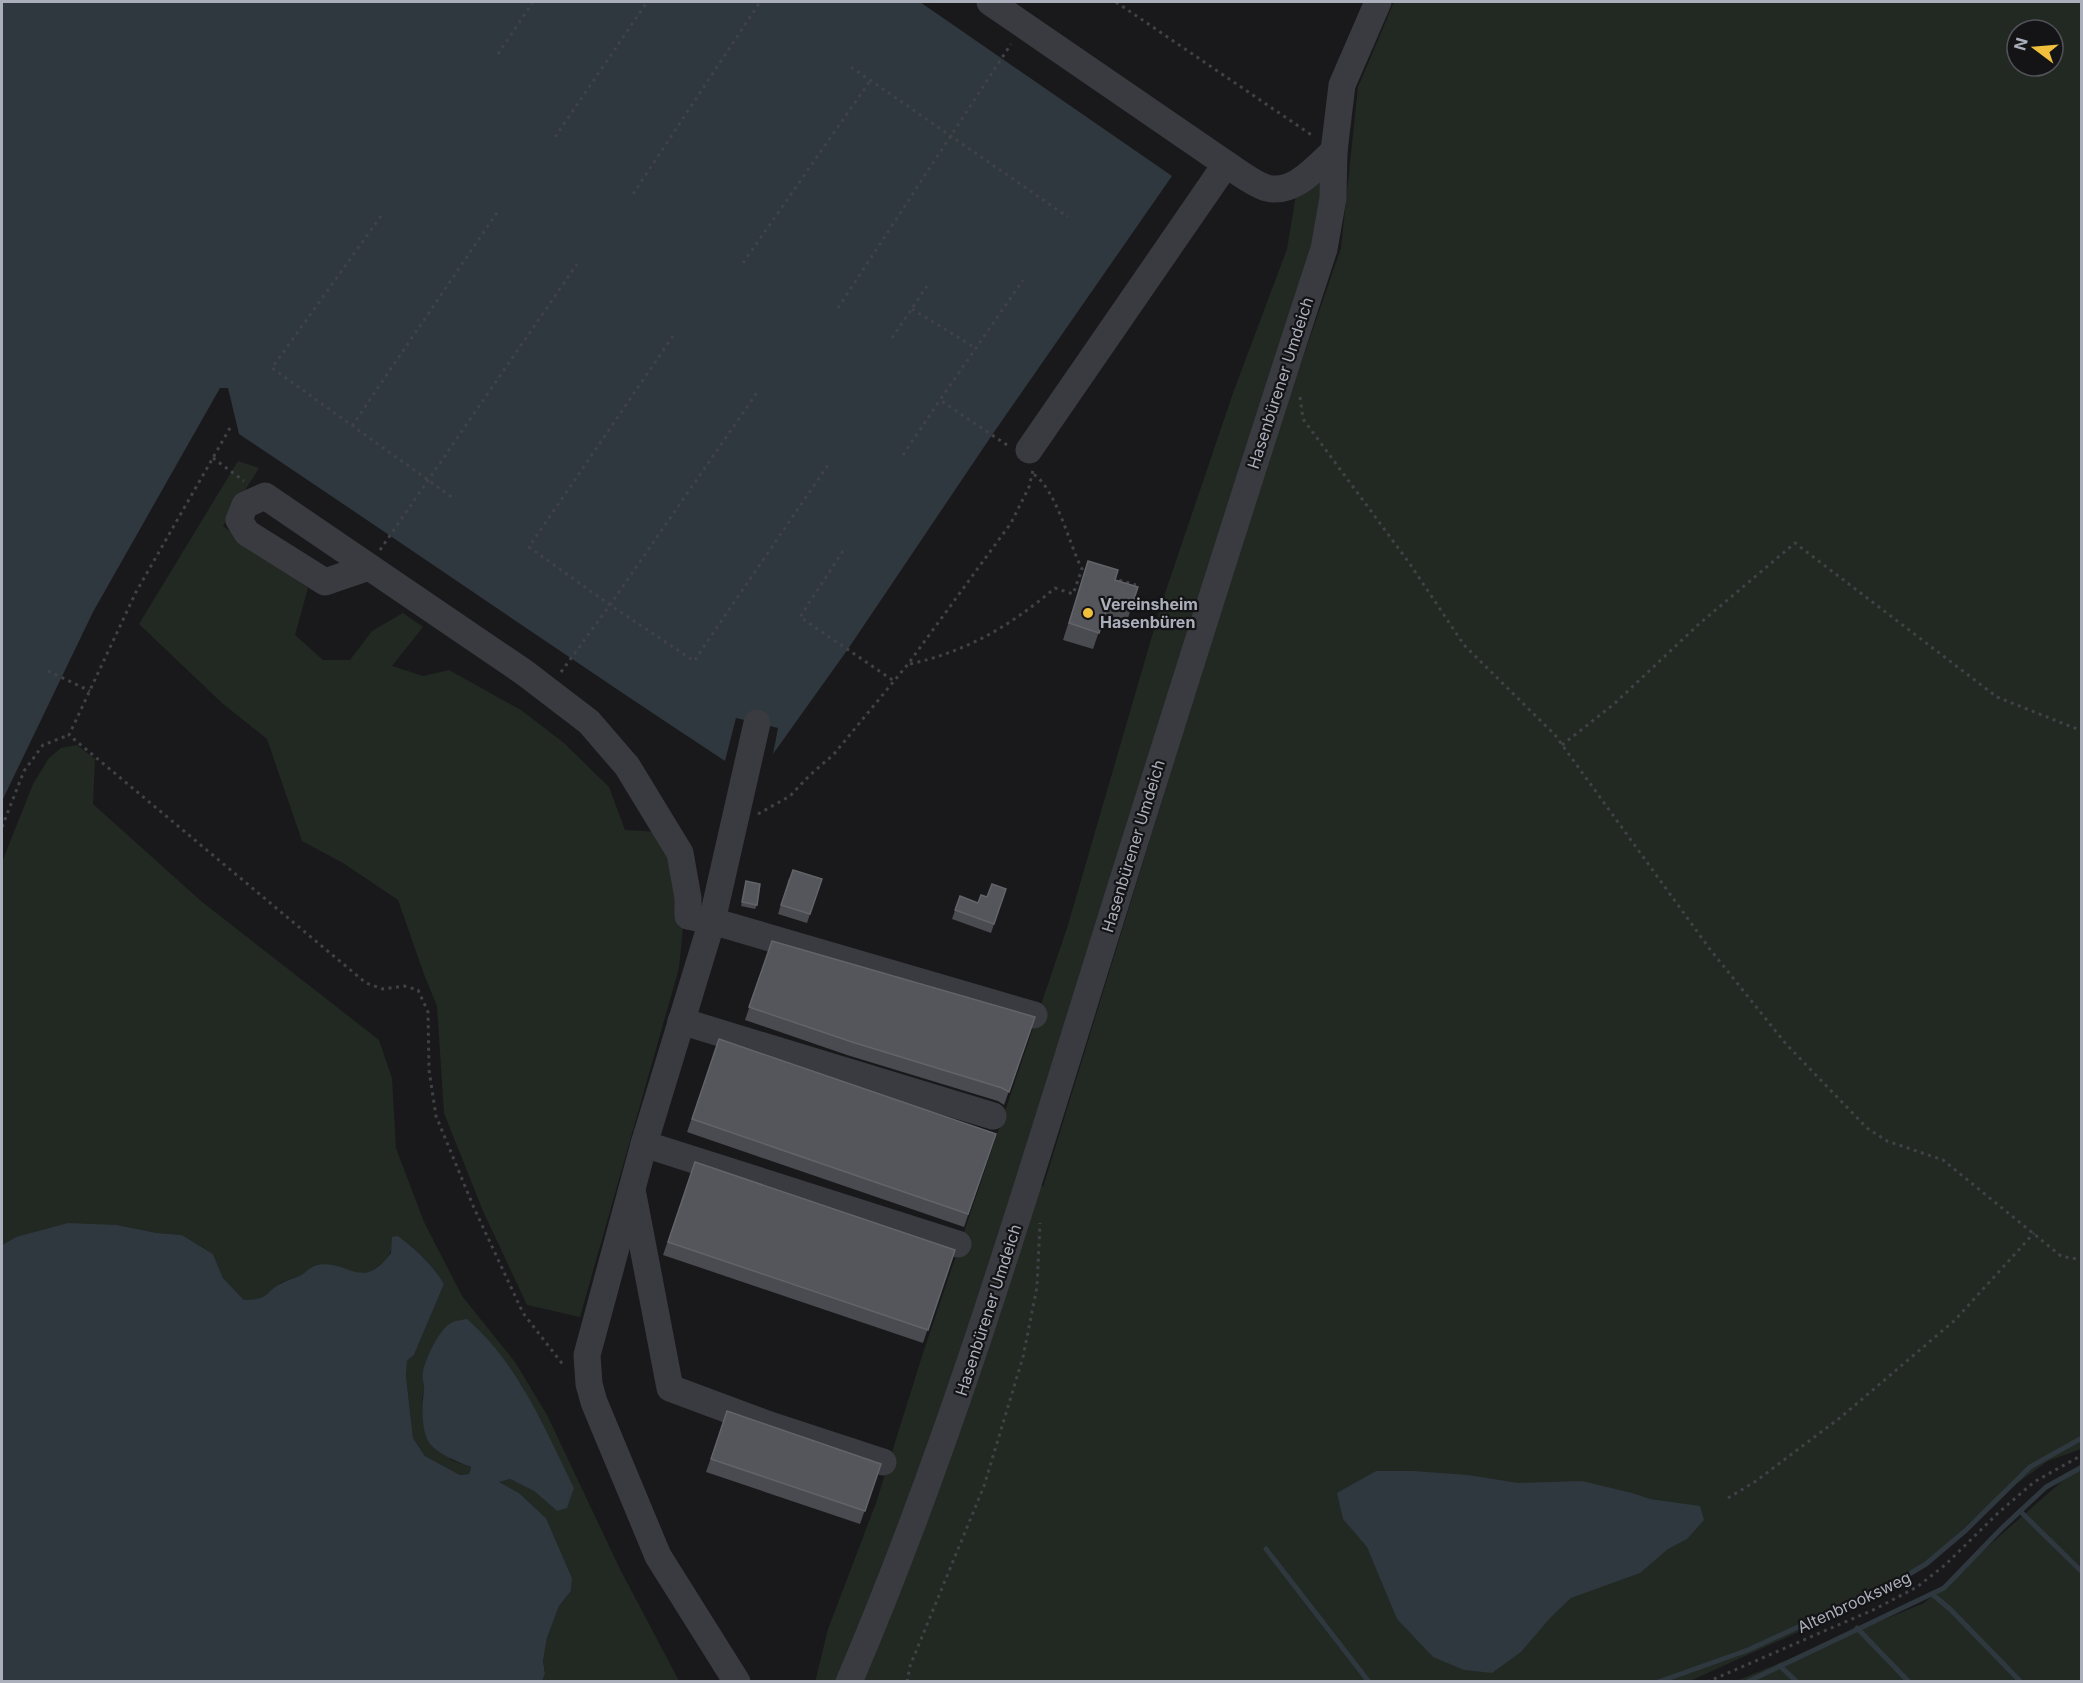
<svg xmlns="http://www.w3.org/2000/svg" width="2083" height="1683" viewBox="0 0 2083 1683" font-family="Inter,sans-serif">
<style>
.green{fill:#212922;fill-rule:evenodd}
.water{fill:#2f373f}
.lines{fill:none;stroke-linecap:round;stroke-linejoin:round}
.stream{stroke:#2f373f;stroke-width:5}
.path{stroke:#404247;stroke-width:3;stroke-dasharray:3 4.5;stroke-linecap:butt}
.minor{stroke:#3a3b40;stroke-width:27}
.wall{fill:#4a4b50}
.building{fill:#55565c;stroke:#62646a;stroke-width:1.5}
.poi-dot{fill:#f0bf3c;stroke:#141416;stroke-width:2}
.labels{text-anchor:middle;dominant-baseline:central;stroke-width:4.5;stroke-linejoin:round;paint-order:stroke}
.street-label{font-size:16px;fill:#abafbb;stroke:#141416}
.poi-label{font-size:16px;font-weight:bold;fill:#abafbb;stroke:#141416;text-anchor:start}
</style>
<rect width="100%" height="100%" fill="#19191b"/>
<g class="green">
<path d="M1394 2H2081V1449L2048 1461 1998 1497 1900 1586 1690 1681 815 1682 828 1629 876 1503 923 1353 1068 925 1161 605 1233 393 1287 249 1296 195 1325 164 1316 246 1026 1161 1043 1187 1262 476 1341 248 1358 87ZM2017 30H2053V66H2017Z"/>
<polygon points="238,461 259,468 223,526 308,588 295,635 323,660 350,660 372,631 403,613 423,627 392,666 423,676 449,670 521,710 564,743 609,787 625,830 661,832 676,861 683,928 679,968 580,1317 527,1305 483,1211 444,1113 437,1006 425,977 398,900 343,863 302,841 267,739 222,703 139,624"/>
<path d="M77 745 95 759 93 804 201 901 379 1040 392 1078 396 1148 424 1222 462 1296 515 1362 547 1415 620 1569 679 1681H542L545 1674 543 1661 547 1638 559 1606 571 1591 572 1578 546 1518 519 1493 498 1482 510 1479 534 1491 557 1511 574 1488 521 1384 422 1375 425 1387 422 1399 451 1460 471 1467 469 1474 460 1475 425 1456 413 1438 406 1376 407 1361 414 1355 444 1284C433 1265 417 1249 399 1237L386 1260 371 1272 360 1274 332 1266 315 1265 298 1277 282 1282 260 1300H244L223 1278 213 1254 182 1235 157 1233 117 1225 16 1237 2 1245V862L33 784 49 758 61 748Z"/>
<polygon points="2081,1470 2081,1681 1736,1681 1924,1603 2071,1473"/>
</g>
<g class="water">
<path d="M2 2H920L1172 176 992 435 848 649 773 754 778 728 736 718 725 761C562 654 401 542 239 434L228 388H220L93 612 2 801Z"/>
<path d="M68 1223 117 1225 157 1233 182 1235 213 1254 223 1278 244 1300C271 1300 264 1291 284 1282 290 1279 296 1278 301 1275 306 1272 311 1266 317 1265 349 1259 361 1293 391 1253L392 1237 398 1236C416 1249 433 1265 444 1284L414 1355 407 1361 406 1376 413 1438 425 1456 460 1475 469 1474 471 1467C458 1462 435 1453 428 1441 421 1427 422 1405 424 1390 425 1384 421 1378 423 1372 425 1359 440 1327 453 1322 457 1320 463 1320 467 1319 518 1363 545 1429 574 1488L567 1508 557 1511 534 1491 510 1479 499 1482 519 1493 546 1518 572 1578 571 1591 559 1606 547 1638 543 1661 545 1674 542 1681H2V1245L16 1237Z"/>
<polygon points="1376,1471 1414,1471 1468,1475 1518,1483 1582,1481 1632,1493 1650,1499 1700,1506 1704,1520 1687,1539 1668,1549 1640,1573 1571,1598 1550,1618 1521,1652 1492,1673 1464,1670 1433,1657 1397,1619 1367,1547 1343,1519 1337,1493"/>
</g>
<g class="lines">
<g class="stream">
<polyline points="2020,1511 2082,1572"/>
<polyline points="1266,1549 1369,1682"/>
<polyline points="1932,1594 1950,1609 2021,1682"/>
<polyline points="1857,1628 1909,1682"/>
<polyline points="1780,1666 1797,1682"/>
<polyline points="1658,1682 1748,1650 1896,1582 1926,1564 1966,1530 2030,1467 2082,1438"/>
<polyline points="1747,1682 1944,1588 2001,1529 2046,1487 2082,1467"/>
</g>
<g class="path">
<polyline points="1116,2 1313,136"/>
<polyline points="498,54 533,2"/>
<polyline points="851,67 1068,217"/>
<polyline points="555,137 647,2"/>
<polyline points="633,194 760,2"/>
<polyline points="381,216 272,368 453,498"/>
<polyline points="743,263 870,81"/>
<polyline points="838,308 1011,44"/>
<polyline points="912,309 977,349"/>
<polyline points="673,336 529,547 610,605 694,661 828,465"/>
<polyline points="892,338 927,286"/>
<polyline points="1300,397 1303,419 1410,564 1464,645 1555,735 1709,948 1786,1044 1867,1128 1887,1141 1943,1160 2061,1256 2082,1260"/>
<polyline points="352,426 498,211"/>
<polyline points="230,428 136,592 69,735 366,983 383,989 404,986 418,990 428,1012 429,1070 436,1116 474,1208 523,1313 564,1366"/>
<polyline points="1007,445 940,400 1023,280"/>
<polyline points="903,455 940,400"/>
<polyline points="213,458 244,481"/>
<polyline points="380,550 577,264"/>
<polyline points="843,551 800,617 894,681"/>
<polyline points="1112,578 1136,585"/>
<path d="M910 664C968 651 1010 626 1055 588L1073 594 1082 569C1069 544 1056 488 1033 474"/>
<polyline points="48,671 90,691"/>
<polyline points="561,672 610,605 758,391"/>
<polyline points="1562,745 1614,704 1699,624 1795,543 1997,697 2082,731"/>
<polyline points="758,814 790,796 809,776 834,754 908,664 1011,523 1029,487 1033,470"/>
<polyline points="2,827 24,771 43,745 69,735"/>
<polyline points="1728,1498 1756,1481 1841,1417 1955,1320 2034,1233"/>
<polyline points="907,1682 910,1666 984,1486 1023,1357 1037,1287 1040,1223"/>
<polyline points="1707,1682 1875,1609 1917,1587 1945,1565 1998,1513 2034,1482 2082,1455"/>
</g>
<g class="minor">
<path d="M990 2 1226 164C1237 171 1255 185 1267 188 1294 195 1316 167 1334 151"/>
<polyline points="1029,450 1226,164"/>
<polyline points="369,567 325,582 247,533 239,520 245,505 265,496 525,673 589,722 627,766 680,853 688,898 688,916 712,921 644,1144 587,1355 589,1384 594,1402 658,1556 737,1682"/>
<polyline points="757,723 712,921 1034,1015"/>
<polyline points="681,1021 993,1116"/>
<polyline points="644,1144 958,1244"/>
<polyline points="633,1195 670,1388 764,1423 883,1462"/>
<path d="M849 1682C947 1453 1018 1217 1092 979 1168 736 1244 492 1324 249L1333 198 1334 151 1342 85 1378 2"/>
</g>
</g>
<g class="wall">
<polygon points="1088,561 1115,580 1132,605 1127,621 1105,614 1093,649 1063,640"/>
<polygon points="789,878 810,914 807,923 778,914"/>
<polygon points="746,881 757,905 755,909 741,906"/>
<polygon points="1006,889 991,933 952,919 960,896 978,903 987,897"/>
<polygon points="772,941 1035,1017 1004,1105 998,1101 847,1055 745,1020"/>
<polygon points="719,1039 996,1134 964,1227 687,1132"/>
<polygon points="695,1162 955,1250 923,1343 663,1255"/>
<polygon points="727,1411 881,1464 860,1524 706,1472"/>
</g>
<g class="building">
<polygon points="1088,561 1118,570 1115,580 1138,587 1132,605 1110,598 1099,633 1069,623"/>
<polygon points="793,870 822,879 810,914 781,905"/>
<polygon points="746,881 760,884 757,905 742,902"/>
<polygon points="992,884 1006,889 994,924 955,910 960,896 978,903 981,895 987,897"/>
<polygon points="772,941 1035,1017 1009,1092 1002,1088 852,1042 749,1007"/>
<polygon points="719,1039 996,1134 968,1214 692,1119"/>
<polygon points="695,1162 955,1250 928,1330 668,1242"/>
<polygon points="727,1411 881,1464 865,1511 711,1459"/>
</g>
<circle class="poi-dot" cx="1088" cy="613" r="6"/>
<g class="labels">
<g class="street-label">
<text transform="translate(1280 383) rotate(-72)">Hasenbürener Umdeich</text>
<text transform="translate(1133 846) rotate(-73)">Hasenbürener Umdeich</text>
<text transform="translate(988 1310) rotate(-72)">Hasenbürener Umdeich</text>
<text transform="translate(1854 1602) rotate(-25)">Altenbrooksweg</text>
</g>
<g class="poi-label">
<text x="1100" y="604">Vereinsheim<tspan x="1100" dy="18">Hasenbüren</tspan></text>
</g>
</g>
<rect width="2083" height="1683" fill="none" stroke="#abafbb" stroke-width="6"/>
<g transform="translate(2035 48) rotate(286)"><circle r="28" fill="#141416" stroke="#505258" stroke-width="1.5"/>
<path d="M0-4.5L10 22L0 15L-10 22Z" fill="#f0bf3c"/>
<text y="-9" font-size="16" font-weight="bold" text-anchor="middle" fill="#abafbb">N</text>
</g>
</svg>
